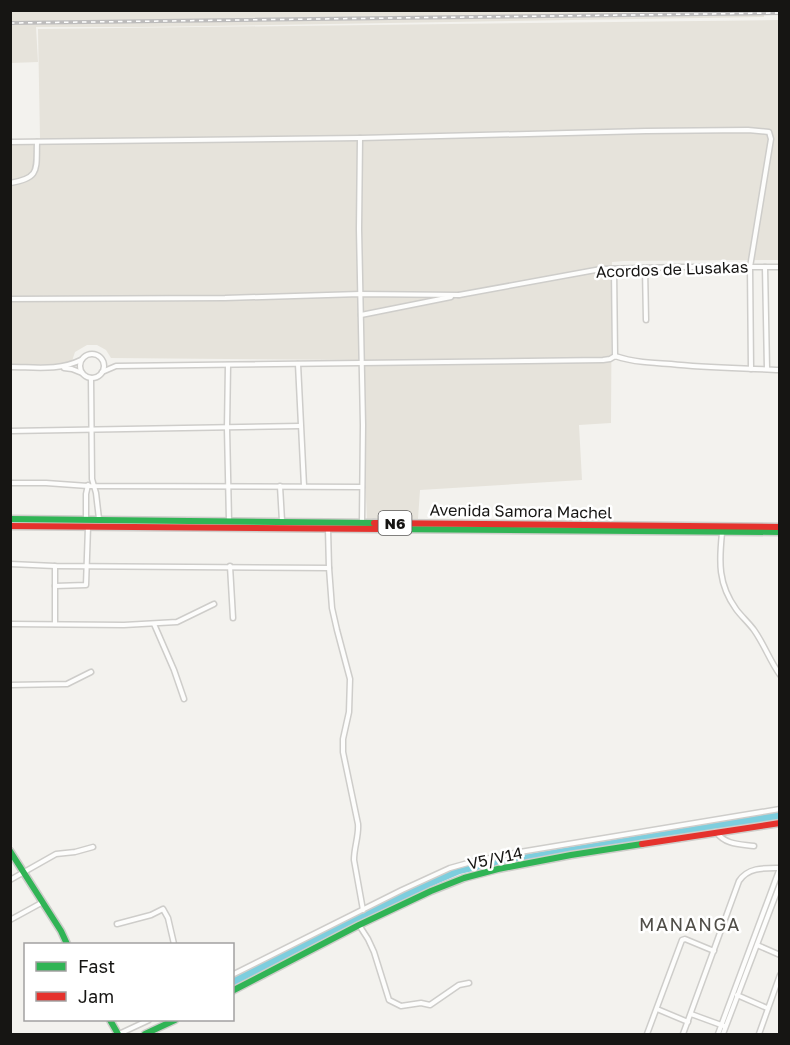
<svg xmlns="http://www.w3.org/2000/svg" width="790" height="1045" viewBox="0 0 790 1045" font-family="'Golos Text',sans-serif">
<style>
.built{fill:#e6e3db}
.water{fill:#7dcede}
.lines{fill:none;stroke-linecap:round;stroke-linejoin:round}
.street-casing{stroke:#cecdca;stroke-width:7}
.fast-casing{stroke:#cecdca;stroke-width:9}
.jam-casing{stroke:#cecdca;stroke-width:9}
.street{stroke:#fdfdfc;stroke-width:4}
.fast{stroke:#30b455;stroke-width:6}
.jam{stroke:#e5322d;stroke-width:6}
.rail-casing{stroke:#bdbcbc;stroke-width:4}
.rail{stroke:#fff;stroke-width:1.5;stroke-dasharray:4.5;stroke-linecap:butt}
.labels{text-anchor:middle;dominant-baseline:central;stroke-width:5;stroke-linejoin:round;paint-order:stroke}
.shield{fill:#fff;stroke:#5c5b5a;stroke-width:1.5}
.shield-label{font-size:15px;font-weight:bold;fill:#161513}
.street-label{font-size:16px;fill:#161513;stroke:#fff}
.neighbourhood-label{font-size:18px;letter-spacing:1.5px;fill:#504e48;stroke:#fff}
</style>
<rect width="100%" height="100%" fill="#f3f2ee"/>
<g class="built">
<polygon points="764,11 764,17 141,27 36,27 38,62 11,63 11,11"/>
<polygon points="779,20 779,260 624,261 612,262 611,423 579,425 582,480 420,490 418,519 367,520 360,360 111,358 106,350 97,345 87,345 75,352 71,364 11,365 10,143 40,139 38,29"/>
</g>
<polygon class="water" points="779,812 779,820 503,864 460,874 439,883 358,922 233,987 233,978 403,891 447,871 479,862"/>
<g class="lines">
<defs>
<g id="street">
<polyline points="360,138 359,229 363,425 362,522"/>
<polyline points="10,142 360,138 646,131 748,130 769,132 771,139 750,267 751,369"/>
<path d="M10 183C41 178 36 169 37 142"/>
<polyline points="765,267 767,369"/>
<polyline points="645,268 646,320"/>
<polyline points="614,269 615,356"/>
<polyline points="459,295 601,269 680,267 780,267"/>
<polyline points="10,299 225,298 360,294 459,295"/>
<polyline points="361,315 451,297"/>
<circle cx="92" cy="366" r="12"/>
<polyline points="298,364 304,486"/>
<polyline points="228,365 227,428 229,521"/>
<path d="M10 367C34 367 59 371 81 360"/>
<polyline points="64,368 72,369 82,373"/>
<path d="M102 372 116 366 603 360 610 359 615 356C633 362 652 363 671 364 707 368 743 368 780 370"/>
<polyline points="91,378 92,479 96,493 99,519"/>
<polyline points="10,431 300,426"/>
<polyline points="10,483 46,483 88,486 362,487"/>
<polyline points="280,486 282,521"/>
<polyline points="86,519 86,494 88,485"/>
<path d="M328 529 329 568 332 608 337 630 350 679 349 712 343 739V752L358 824C359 836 354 847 354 860L363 910"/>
<path d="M722 533C719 562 718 584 736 609 741 616 749 623 754 630 764 644 770 661 780 675"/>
<polyline points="10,564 55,566 329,568"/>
<polyline points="55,566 55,624"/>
<polyline points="230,566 233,618"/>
<polyline points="55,586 86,585 88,527"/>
<polyline points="10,624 124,625 177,622 214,604"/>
<polyline points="154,624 174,670 184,699"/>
<polyline points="10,685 67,684 91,672"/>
<path d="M716 832C726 845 739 844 754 846"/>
<polyline points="10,880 56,854 75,852 93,847"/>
<polyline points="10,920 43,902"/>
<polyline points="117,924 151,915 163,909 168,918 174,944"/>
<polyline points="359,925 368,939 374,952 389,1000 401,1006 421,1003 430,1005 459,985 469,983"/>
<polyline points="757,945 780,955"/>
<polyline points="232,975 402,890 450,868 475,861 520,852 780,809"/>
<polyline points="737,995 767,1008"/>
<polyline points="657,1009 688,1022"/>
<polyline points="691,1014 724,1026"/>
<polyline points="119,1034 149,1020"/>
<polyline points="647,1034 682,940 685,939 714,951"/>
<path d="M683 1034 739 881C748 867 765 868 780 868"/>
<polyline points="718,1034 780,868"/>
<polyline points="723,1034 780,884"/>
<polyline points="759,1034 780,975"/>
</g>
<g id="fast">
<polyline points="10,519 374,523"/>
<polyline points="383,529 780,532"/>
<polyline points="10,851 61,931 67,944"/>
<polyline points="232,991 359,925 431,891 464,878 498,869 571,855 642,844"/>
<polyline points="110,1020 118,1034"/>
<polyline points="145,1034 175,1020"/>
</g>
<g id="jam">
<polyline points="374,523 780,527"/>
<polyline points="10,526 383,529"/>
<polyline points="642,844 780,823"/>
</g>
</defs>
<use href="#street" class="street-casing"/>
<use href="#fast" class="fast-casing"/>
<use href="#jam" class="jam-casing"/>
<use href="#street" class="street"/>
<use href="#fast" class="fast"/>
<use href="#jam" class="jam"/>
<defs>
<polyline id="rail" points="10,23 780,13"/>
</defs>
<use href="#rail" class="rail-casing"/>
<use href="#rail" class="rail"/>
</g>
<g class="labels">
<rect class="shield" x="378.5" y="511" width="33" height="24" rx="4.5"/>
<g class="shield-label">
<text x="395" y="523">N6</text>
</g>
<g class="street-label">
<text transform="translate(672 269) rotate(-2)">Acordos de Lusakas</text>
<text transform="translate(521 511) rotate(1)">Avenida Samora Machel</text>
<text transform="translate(495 858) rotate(-12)">V5/V14</text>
</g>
<g class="neighbourhood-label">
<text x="690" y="924">MANANGA</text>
</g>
</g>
<rect width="790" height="1045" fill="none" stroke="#161513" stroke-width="24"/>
<rect x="24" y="943" width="210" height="78" fill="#ffffff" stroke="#a2a1a1" stroke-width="1.5"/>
<rect x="36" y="962" width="30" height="9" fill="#30b455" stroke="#a2a1a1" stroke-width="1.5"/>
<text x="78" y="973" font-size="18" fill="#161513">Fast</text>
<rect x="36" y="992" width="30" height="9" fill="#e5322d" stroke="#a2a1a1" stroke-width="1.5"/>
<text x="78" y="1003" font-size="18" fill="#161513">Jam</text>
</svg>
